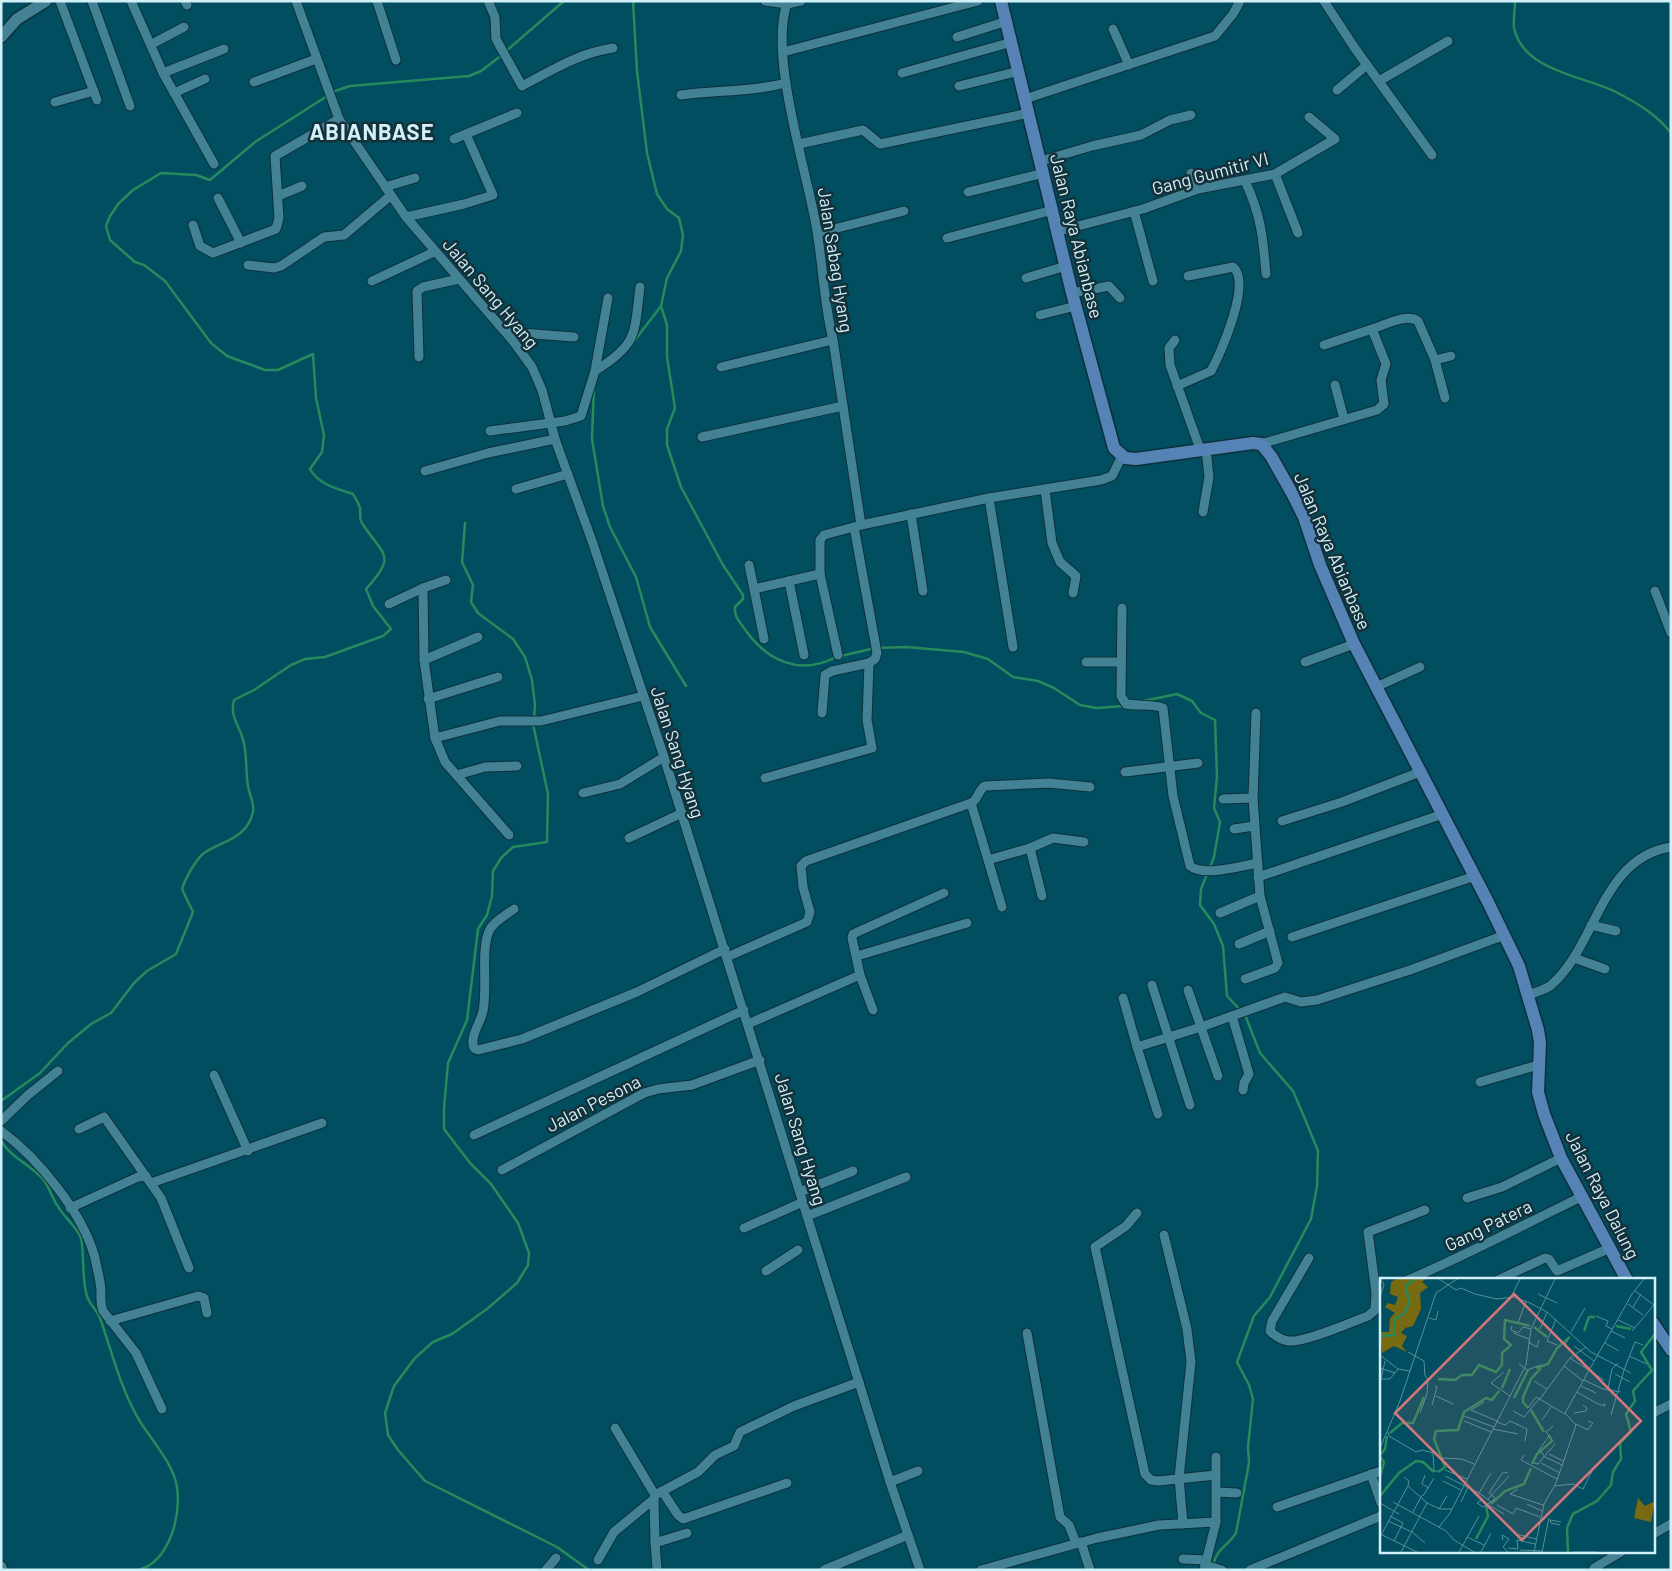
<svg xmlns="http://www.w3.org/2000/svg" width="1672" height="1571" viewBox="0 0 1672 1571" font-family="Barlow,sans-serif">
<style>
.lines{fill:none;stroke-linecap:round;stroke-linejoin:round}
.stream{stroke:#278a5d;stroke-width:2.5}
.minor-casing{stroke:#0e303a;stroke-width:11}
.tertiary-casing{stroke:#0e303a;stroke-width:14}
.secondary-casing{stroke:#0e303a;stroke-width:15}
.minor{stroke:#438295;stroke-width:9}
.tertiary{stroke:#438295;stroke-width:11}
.secondary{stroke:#5683b5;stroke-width:12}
.labels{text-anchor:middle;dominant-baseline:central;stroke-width:5;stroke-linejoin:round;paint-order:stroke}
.street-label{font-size:18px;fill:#d1f0fa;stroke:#153038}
.district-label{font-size:22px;font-weight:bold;letter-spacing:1px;fill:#d1f0fa;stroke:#153038}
.inset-river{fill:none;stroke:#278a5d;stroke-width:2.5}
.inset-road{fill:none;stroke:#548f9d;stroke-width:1}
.view{fill:#d4787c;fill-opacity:0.15;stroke:#d4787c;stroke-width:2.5}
.inset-edge{fill:none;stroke:#d1f0fa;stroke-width:2.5}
</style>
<rect width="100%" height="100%" fill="#004e5f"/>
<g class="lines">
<g class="stream">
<path d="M1515 1C1515 9 1513 20 1514 28 1523 71 1584 76 1616 92 1637 103 1656 114 1671 133"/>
<polyline points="506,51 564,1"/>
<path d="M661 306 667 325V357L675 408 667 429V445L681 487 723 565 743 595V599L735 607C734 617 740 622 746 631 768 661 800 676 836 657"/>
<polyline points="632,344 661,306 667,278 681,251 683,235 679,218 667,209 657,194 647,153 637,71 633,1"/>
<polyline points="594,386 592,439 603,506 610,527 636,577 650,627 686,686"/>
<polyline points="465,523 462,562 473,585 471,602 478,613 513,639 525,657 532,680 535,705 534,719"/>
<polyline points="841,656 875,648 906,647 964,652 988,659 1013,677 1038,681 1054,688 1080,705 1096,708 1123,706"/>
<polyline points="1143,701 1177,694 1192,701 1201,713 1215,720 1217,776 1214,808 1220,822 1214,857 1210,867"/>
<polyline points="533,724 548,794 547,842 513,847 501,858 493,871 492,896 487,915 478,929 467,1020 448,1063 444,1108 444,1129 470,1163 491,1184 518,1223 529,1253 528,1265 517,1283 487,1309 452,1334 433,1342 415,1358 394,1386 385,1413 388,1435 398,1450 425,1481 557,1547 589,1570"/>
<polyline points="1208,872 1201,889 1200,905 1214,924 1223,946 1227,996 1241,1011"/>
<path d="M1 1101 40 1073 68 1043 91 1024 111 1013 134 983 147 971 176 954 193 912 182 889C185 879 196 859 204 853 222 841 247 839 253 812 255 804 249 794 248 786 245 769 248 753 242 736 237 723 230 714 234 700L254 690 291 665 305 659 325 657 383 636 391 629 373 606 366 589C398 554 383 556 362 523 359 519 361 513 360 508 359 503 355 498 353 494 337 489 318 484 310 469L322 452 324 435 316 398 313 354 278 370H265L227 356 211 343 165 281 144 265 135 262 110 240 106 226 110 216 119 203 133 190 161 173 196 175 210 180 255 142 335 91 350 86 469 76 481 71 502 55"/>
<path d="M1 1141C11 1157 27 1163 40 1176 49 1184 51 1196 57 1205 63 1216 75 1225 80 1236 85 1246 81 1279 87 1296 89 1304 97 1310 100 1318 112 1352 120 1387 138 1418 150 1439 173 1462 177 1487 181 1515 170 1562 138 1570"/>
<path d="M1213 1565C1217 1548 1227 1547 1236 1533L1249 1463 1248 1447 1253 1399 1249 1385 1237 1362 1254 1316 1270 1297 1311 1219 1317 1186 1318 1151 1305 1119 1293 1091 1260 1053 1245 1015"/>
</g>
<defs>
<g id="minor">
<polyline points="60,1 97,100"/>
<polyline points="92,1 130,106"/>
<polyline points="131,1 163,73 214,164"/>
<polyline points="185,1 187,5"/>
<polyline points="296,1 339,119 406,217 513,341 532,367 542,390 555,439 592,541 664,757 890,1482 920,1570"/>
<polyline points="377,1 396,60"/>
<path d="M488 1 495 17 496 39 522 86C552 70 579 53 613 48"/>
<polyline points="765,1 787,4 801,1"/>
<path d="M788 1C767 52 808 174 817 231 823 267 824 304 833 340L861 525"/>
<polyline points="1324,1 1354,47 1432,155"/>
<polyline points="1113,29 1129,65"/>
<polyline points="957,37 1007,21"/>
<polyline points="152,44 184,27"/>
<polyline points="783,52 978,1"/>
<polyline points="163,73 224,49"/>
<polyline points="902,73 1012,42"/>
<polyline points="1379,81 1448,41"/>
<polyline points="254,82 316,59"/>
<polyline points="959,86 1019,71"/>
<polyline points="1337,90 1367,65"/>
<polyline points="174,93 205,79"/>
<path d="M681 95C716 90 752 92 786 83"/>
<polyline points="1025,99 1215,36 1233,14 1240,1"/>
<polyline points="55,102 94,91"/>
<polyline points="454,139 517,113"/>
<polyline points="799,144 863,130 880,144 1029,113"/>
<polyline points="1041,161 1092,146 1141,135 1170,120 1191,115"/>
<polyline points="1191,173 1198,189"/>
<polyline points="1275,174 1298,233"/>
<path d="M1245 181C1261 215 1263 237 1266 274"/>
<polyline points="385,187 415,178"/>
<polyline points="968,192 1044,173"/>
<polyline points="278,196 302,186"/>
<polyline points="218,198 241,243"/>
<polyline points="1134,211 1153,281"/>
<polyline points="406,217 464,204 493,195 466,134"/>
<polyline points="193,225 200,246 213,253 276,229 279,218 275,156 339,119"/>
<polyline points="1059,231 1143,209 1198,189 1275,174 1335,139 1309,117"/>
<polyline points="818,233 904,211"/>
<polyline points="947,238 1053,210"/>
<polyline points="248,265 274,268 281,266 324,237 344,235 390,196"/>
<polyline points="1026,278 1066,266"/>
<polyline points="372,281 434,252"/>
<polyline points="1072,293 1109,286 1120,298"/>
<polyline points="1040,315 1076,306"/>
<path d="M1372 329C1385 325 1406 313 1418 321L1435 360 1445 398"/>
<polyline points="507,332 574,337"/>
<polyline points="1175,340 1169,348 1170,365 1200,449"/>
<polyline points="419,357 417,291 423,287 459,279"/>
<polyline points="1435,360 1451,356"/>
<polyline points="721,367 833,340"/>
<polyline points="595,371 608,298"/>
<polyline points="1335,385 1344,419"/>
<path d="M1177 386 1211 371C1221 353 1252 282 1233 267L1188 276"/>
<path d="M490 431 565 421 581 416 595 371C638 344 634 335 640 287"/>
<polyline points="702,437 843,406"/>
<polyline points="1261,444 1377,410 1384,404 1381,380 1386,364 1372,329 1324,345"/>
<polyline points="425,471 488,453 555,439"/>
<polyline points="516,489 568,474"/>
<polyline points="1045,490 1052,543 1060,562 1076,576 1073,593"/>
<polyline points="989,498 1013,647"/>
<polyline points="1203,512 1209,477 1206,449"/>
<polyline points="911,514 923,591"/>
<polyline points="749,565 754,589"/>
<polyline points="446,580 423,588 424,660 435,738 500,721 541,721 643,696"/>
<polyline points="789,581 804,655"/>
<polyline points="1655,591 1671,633"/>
<polyline points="389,604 423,588"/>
<path d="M1122 608 1121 696 1126 704C1135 706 1157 704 1163 708L1173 796 1190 866C1204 877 1241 866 1258 863"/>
<polyline points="764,639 754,589 820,574"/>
<polyline points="838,655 820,574 820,540 824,535 861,525 989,498 1101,480 1112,476 1122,456"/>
<polyline points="424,660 478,637"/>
<polyline points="1086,662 1120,662"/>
<polyline points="1305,662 1354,644"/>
<polyline points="1376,687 1420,667"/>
<polyline points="428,699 498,677"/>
<polyline points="822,713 825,675 832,671 869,663"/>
<polyline points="435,738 445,762 509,835"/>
<polyline points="1125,772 1198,763"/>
<polyline points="457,775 485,767 517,766"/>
<polyline points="765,778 872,748 867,720 869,663 875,659 877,653 854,527"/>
<polyline points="583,793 620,784 664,757"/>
<polyline points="1223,799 1253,798"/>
<path d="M971 803C979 799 978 790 985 786L1049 783 1090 787"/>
<polyline points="1282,821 1342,802 1420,772"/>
<polyline points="1234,829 1254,826"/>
<polyline points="629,838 682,813"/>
<polyline points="1030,848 1053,838 1084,842"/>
<polyline points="988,860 1002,907"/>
<polyline points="1258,877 1443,814"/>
<path d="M514 909C506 915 495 921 490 929 480 948 488 987 483 1011 481 1022 469 1037 474 1048L478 1050 522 1039 637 992 725 949"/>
<polyline points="1220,913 1260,896"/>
<polyline points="1591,925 1616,931"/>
<polyline points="1292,937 1475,876"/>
<polyline points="1239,944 1270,931"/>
<polyline points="857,956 967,923"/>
<polyline points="727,957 807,922 810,912 803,887 801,866 806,861 971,803 988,860 1030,848 1042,896"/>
<polyline points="1574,958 1605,969"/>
<polyline points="860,975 873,1010"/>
<polyline points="1245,979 1275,968 1278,963 1260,896 1253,798 1256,713"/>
<polyline points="1152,985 1190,1105"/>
<polyline points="1188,990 1218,1076"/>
<path d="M1529 995C1535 992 1544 990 1550 986 1597 947 1600 858 1671 847"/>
<polyline points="1123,998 1137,1047 1201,1027 1285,997 1301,1002 1317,1000 1410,970 1505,935"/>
<polyline points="1232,1016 1249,1074 1244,1083 1243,1090"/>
<polyline points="748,1024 860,975 852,938 853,934 944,893"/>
<polyline points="1137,1047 1158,1114"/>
<polyline points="214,1075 248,1151"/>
<polyline points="1480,1082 1538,1065"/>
<polyline points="1,1121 28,1095 58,1071"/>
<polyline points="79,1129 104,1117 161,1198 189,1268"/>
<path d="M1 1131C38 1158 83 1213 95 1258 97 1269 101 1282 101 1292 101 1300 100 1303 103 1311L136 1353 162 1409"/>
<polyline points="474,1135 744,1010"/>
<polyline points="502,1170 644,1093 658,1089 692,1085 760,1060"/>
<polyline points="151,1183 322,1123"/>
<polyline points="800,1192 853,1171"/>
<polyline points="1467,1198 1502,1187 1561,1158"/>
<polyline points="70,1208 138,1177 146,1176"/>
<polyline points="1137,1213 1126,1226 1095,1247 1145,1474 1151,1480 1158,1481 1216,1475 1216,1522"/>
<polyline points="807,1216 906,1177"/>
<polyline points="744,1228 803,1202"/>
<polyline points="1164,1235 1187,1329 1191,1362 1179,1478 1183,1524"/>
<path d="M1309 1258 1272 1321 1270 1331C1275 1336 1281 1340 1288 1341 1305 1343 1351 1322 1368 1316L1375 1310 1376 1293 1381 1291"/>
<polyline points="766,1271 798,1250"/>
<path d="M1408 1280C1467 1255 1523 1225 1581 1197"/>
<polyline points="1498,1280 1545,1258 1549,1259 1557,1271 1610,1248"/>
<polyline points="1376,1293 1368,1232 1425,1210"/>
<polyline points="110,1321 198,1296 204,1298 207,1313"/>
<polyline points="1027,1333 1060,1517 1069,1525 1076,1543"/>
<polyline points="1653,1413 1671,1404"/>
<polyline points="615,1428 655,1495"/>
<polyline points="1371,1474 1381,1503"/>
<polyline points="1216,1475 1216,1457"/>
<polyline points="890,1482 918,1471"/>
<polyline points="662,1491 678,1515 683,1519 787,1483"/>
<polyline points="1217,1492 1237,1493"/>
<polyline points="654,1499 655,1543 687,1533"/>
<polyline points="1277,1507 1381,1471"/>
<polyline points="1653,1534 1671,1524"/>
<polyline points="1081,1542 1090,1570"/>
<polyline points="655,1543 657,1568"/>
<polyline points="1183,1559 1206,1560"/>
<polyline points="598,1560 614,1532 654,1499 655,1495 698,1472 715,1455 734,1446 740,1432 794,1406 859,1382"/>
<polyline points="1205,1565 1222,1570"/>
<polyline points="1594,1568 1621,1552"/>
<polyline points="546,1570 556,1558"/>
<polyline points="824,1570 908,1535"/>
<polyline points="981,1570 1097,1538 1159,1525 1216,1522 1204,1570"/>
<polyline points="1250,1570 1381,1516"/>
</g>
<g id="tertiary">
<polyline points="1,37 17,19 46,1"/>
<polyline points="1,1567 2,1570"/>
</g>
<g id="secondary">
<polyline points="1001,1 1072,293 1114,448 1125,458 1136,459 1253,443 1261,444 1271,456 1293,495 1304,517 1320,565 1354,644 1488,902 1519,966 1538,1030 1540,1043 1538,1092 1544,1114 1561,1158 1627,1280"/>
<polyline points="1653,1323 1671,1350"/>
</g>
</defs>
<use href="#minor" class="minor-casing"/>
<use href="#tertiary" class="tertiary-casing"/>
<use href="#secondary" class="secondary-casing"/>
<use href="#minor" class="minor"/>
<use href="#tertiary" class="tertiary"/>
<use href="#secondary" class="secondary"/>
</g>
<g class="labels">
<g class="street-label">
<text transform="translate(1210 173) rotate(-15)">Gang Gumitir VI</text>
<text transform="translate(1077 236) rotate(76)">Jalan Raya Abianbase</text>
<text transform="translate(836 260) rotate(81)">Jalan Sabag Hyang</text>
<text transform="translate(491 293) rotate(50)">Jalan Sang Hyang</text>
<text transform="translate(1333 551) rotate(67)">Jalan Raya Abianbase</text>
<text transform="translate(678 752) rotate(72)">Jalan Sang Hyang</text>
<text transform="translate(593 1103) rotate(-27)">Jalan Pesona</text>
<text transform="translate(801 1139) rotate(73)">Jalan Sang Hyang</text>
<text transform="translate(1603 1195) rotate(63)">Jalan Raya Dalung</text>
<text transform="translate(1488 1225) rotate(-26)">Gang Patera</text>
</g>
<g class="district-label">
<text x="372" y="131">ABIANBASE</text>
</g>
</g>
<g transform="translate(1380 1278)">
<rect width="275" height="275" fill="#004e5f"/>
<path d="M16 1H45L42 4 48 9 40 15 41 31 33 48 25 50 21 55 27 58 22 68 27 74 14 68 2 75 0 54H9L10 40 15 35 5 29 8 25 15 27 18 19 10 16 11 4ZM258 220 265 228 275 223 271 244 254 240Z" fill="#786a11"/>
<path class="inset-river" d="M236 48 251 51M154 49 167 59M204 53 209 39H215M0 58 14 57 15 41 25 35 29 25 26 8 34 1M156 90 168 86 177 70 190 59M58 101 75 102 82 97H92L99 87 116 94 122 87V75L131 67 124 61 125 42 150 48M122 110 130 91M134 120 148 92M148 130 143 124V119L151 101 161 90M151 132 164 154M10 155 22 145H33L44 119M0 177 5 171 7 158M0 179 4 184 0 199M152 186 157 176 172 163 169 157M58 194 65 189 54 161 56 153 78 152 84 134 106 120 112 122 119 113M0 218 19 195 36 183 43 184 54 194M111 226 125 213 144 206 151 190M96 261 108 238 106 228M188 274 187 250 193 236 217 223 231 207 233 194 241 181 240 165 251 154 246 136 255 123 253 113 272 92 261 74 275 56"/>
<path class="inset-road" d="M59 1 76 12 81 10 95 16 117 21 134 19 150 25 167 34 211 74 251 95M255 13 274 27M158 16 177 25M0 18 4 7 1 1M131 19 140 1M248 26 263 37M253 29 261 16M216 38 228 43 226 48 232 51M49 40 56 42 58 33M176 41 167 63 177 67M238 42 255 50M138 45 146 23M132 48 131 52 138 55 143 49 151 51M160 51 167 34M231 53 245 60M252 53 275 26M191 54 205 30M133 55 149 61M275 59V79M188 63 185 65 193 76 203 83M148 64 157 69 159 62M225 65 239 73M194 68 214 83M28 74 44 83 45 98 48 101 47 116 40 135M0 77 18 91M249 78 267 86M190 80 224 102M139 86 147 92 161 87M184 88 203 103M0 90 15 95M244 92 255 64 263 67M124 94 111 105 130 118M235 96 250 104M0 101H10L18 91 30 93M1 101 5 83M204 102 223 111 241 114M154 103 167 111M201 108 216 115M228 110 232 91 238 85M197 114 218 126 225 128 224 125M56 118 73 126M160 121 190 80 206 69M104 124 91 132 117 143M52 127 57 109 55 108M148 130 156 119 185 136M133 133 144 139 159 121M194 135 206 133 207 130 203 127M231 137 244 92M84 138 114 149M162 142 171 129M84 143 111 154M117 144 125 147 130 143 147 151 145 163M196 146 208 152 213 145 208 143M113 151 138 156M8 154 9 158 36 174 42 172 53 175 54 193H58M0 170 20 123 56 15 77 1M169 176 183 183M144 177 141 182 177 201M164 177 159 172 169 158 166 154 173 148M163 178 182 187M61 180 82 181 94 186M154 185 158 186 175 166M161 185 180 195M65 192 87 201M45 197 42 206 49 210M65 198 99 215 106 220 111 224 103 229 97 225 101 222 98 219 99 215M63 203 81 212M28 208 47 225M175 208 193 206 203 211 215 187M138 211 130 216 163 227M99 215 111 195M43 218 54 200M108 221 129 198M13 224 66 253 74 262 94 274M81 224 88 209M111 224 115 220 109 215 123 194 128 195M0 225 19 236M47 225 60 231H72M107 226 124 236M147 226 162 233M117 227 133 236 136 230 160 239M59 231 67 218M33 234 42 217M10 238 23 245 14 263M8 243 32 254 45 265M180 247 171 245 170 242 181 244M59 249 70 235 146 87 151 51 175 1M0 256 37 274M136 256 156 261M1 257 28 208 29 203 24 199M87 259 104 267M123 262 122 257 129 261 123 269 128 274M128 270 138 271 137 262 155 266M140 272 162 273M21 274 47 225M79 274 99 238M101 274 111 255M154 274 164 226 176 205 196 147 185 135 252 16 264 1M162 274 169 240M193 274H217"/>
<path class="view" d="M134 16 261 143 142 262 15 135Z"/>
<rect width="275" height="275" class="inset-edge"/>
</g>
<rect width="1672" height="1571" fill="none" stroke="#d1f0fa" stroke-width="5"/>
</svg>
